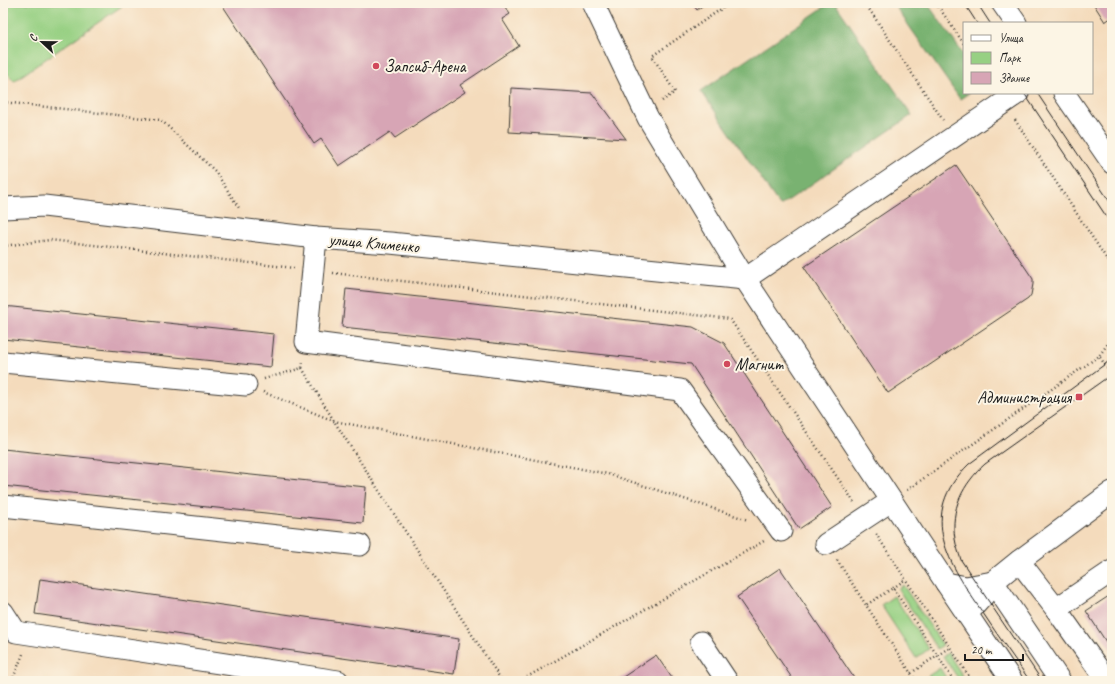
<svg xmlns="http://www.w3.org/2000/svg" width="1115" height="684" viewBox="0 0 1115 684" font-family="Caveat,sans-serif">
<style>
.green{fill:#97d083;stroke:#5a7650}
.forest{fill:#79b271;stroke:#4a6746}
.building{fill:#d7a5b5}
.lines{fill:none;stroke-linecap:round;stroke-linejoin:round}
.minor-casing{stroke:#3c3934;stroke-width:23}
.path{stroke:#3c3934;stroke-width:2.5;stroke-dasharray:1 3;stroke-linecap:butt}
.minor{stroke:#fff;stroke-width:21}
.tram{stroke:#1c1c1c;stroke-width:1}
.poi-dot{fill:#d1495b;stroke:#fcf5e5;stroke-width:1.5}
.labels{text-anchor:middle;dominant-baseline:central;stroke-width:4;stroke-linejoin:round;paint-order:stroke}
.poi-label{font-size:17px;fill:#1c1c1c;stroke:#fcf5e5;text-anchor:start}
.street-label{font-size:17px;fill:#1c1c1c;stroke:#fcf5e5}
</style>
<rect width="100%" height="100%" fill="#fcf5e5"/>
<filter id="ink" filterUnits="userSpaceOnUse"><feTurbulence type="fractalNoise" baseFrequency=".025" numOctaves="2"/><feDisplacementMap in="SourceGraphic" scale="8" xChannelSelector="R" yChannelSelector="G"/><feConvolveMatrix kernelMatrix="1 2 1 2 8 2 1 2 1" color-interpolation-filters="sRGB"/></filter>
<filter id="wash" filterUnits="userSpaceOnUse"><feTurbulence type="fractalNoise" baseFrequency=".012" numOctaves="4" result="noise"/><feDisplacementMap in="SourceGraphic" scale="16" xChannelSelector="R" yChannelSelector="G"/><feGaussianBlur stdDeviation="0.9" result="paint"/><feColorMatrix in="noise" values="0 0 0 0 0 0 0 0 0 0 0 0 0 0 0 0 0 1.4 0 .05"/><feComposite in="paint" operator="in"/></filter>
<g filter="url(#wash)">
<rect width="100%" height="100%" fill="#f4dbbc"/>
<g class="green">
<polygon points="3,3 121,3 122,6 14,81 3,68"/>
<polygon points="903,585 943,645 937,649 898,589"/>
<polygon points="894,596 929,649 916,658 881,605"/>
<polygon points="948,653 966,681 960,681 943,656"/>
<polygon points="940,668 948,681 932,681 928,676"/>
</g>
<g class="forest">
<polygon points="830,3 835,3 912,115 780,206 701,91"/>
<polygon points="893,3 927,3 964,55 964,93 969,93 960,99"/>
</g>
<g id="blocks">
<g class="building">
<polygon points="221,3 502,3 510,14 502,19 519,46 460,85 465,92 395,138 390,132 339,166 321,139 314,144"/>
<polygon points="692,3 706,3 697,10"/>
<polygon points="1093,3 1112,3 1112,17 1105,22"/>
<polygon points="511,88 592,93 626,139 509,132"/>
<polygon points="956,165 1033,279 1033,284 1031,295 1028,299 888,393 804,267"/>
<polygon points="346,289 693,327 724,343 832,507 799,529 691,364 342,327"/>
<polygon points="3,306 274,334 271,367 3,339"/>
<polygon points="3,449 366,487 363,523 3,486"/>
<polygon points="780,568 856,681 794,681 737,597"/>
<polygon points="40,579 459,639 454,674 35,614"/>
<polygon points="1112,594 1112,651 1086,611"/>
<polygon points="656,655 674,681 617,681"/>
</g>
</g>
</g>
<g filter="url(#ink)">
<use href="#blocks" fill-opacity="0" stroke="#3c3934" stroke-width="1"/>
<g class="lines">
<defs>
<g id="minor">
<polyline points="593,3 648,118 745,279 946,583 1012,681"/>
<polyline points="1002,3 1016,23"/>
<polyline points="1064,93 1112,163"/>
<polyline points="3,208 44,206 316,238 390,243 745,279"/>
<polyline points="316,238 306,342 680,390 781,531"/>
<polyline points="745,279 1018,93"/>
<polyline points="3,362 246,385"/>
<polyline points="3,506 360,545"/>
<polyline points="826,544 891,501"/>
<polyline points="1019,561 1056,609 1107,681"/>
<polyline points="993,582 1060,681"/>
<polyline points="946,583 966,587 993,582"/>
<polyline points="1056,609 1112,571"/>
<polyline points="3,612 16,632 338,681"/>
<polyline points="967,614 984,595 993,582 1019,561 1112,492"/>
<polyline points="701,642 727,681"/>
</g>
</defs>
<use href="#minor" class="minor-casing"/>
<g class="path">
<polyline points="865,3 943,120"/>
<polyline points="936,3 964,44"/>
<polyline points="662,101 675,92 652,56 730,3"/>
<polyline points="3,102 161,120 215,171 239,208"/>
<polyline points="1015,120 1112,267"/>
<polyline points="3,246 50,240 294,268"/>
<polyline points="333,273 730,319 854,502"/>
<polyline points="1112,338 1099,356 1112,375"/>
<polyline points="302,368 334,421 502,681"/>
<polyline points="264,379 302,368 303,361"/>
<polyline points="263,392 334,421 608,474 748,520"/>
<polyline points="907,490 1099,356"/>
<polyline points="876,534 972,681"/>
<polyline points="837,560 866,605"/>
<polyline points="893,588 906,579"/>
<polyline points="911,673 950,647"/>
<polyline points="12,681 23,654"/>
<polyline points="520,681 764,541"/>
<polyline points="916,681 866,605 893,588 954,681"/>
</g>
<use href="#minor" class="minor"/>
<g class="tram">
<polyline points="964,3 977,23"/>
<polyline points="977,3 990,23"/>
<polyline points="1024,93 1112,225"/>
<polyline points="1037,93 1112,205"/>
<path d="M1030 681C1014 658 998 636 983 613 949 564 916 515 969 464L1112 359"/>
<path d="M1042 681 961 560C959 553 956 546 955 539 950 509 963 484 985 464L1112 374"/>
</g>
</g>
</g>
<g class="poi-dot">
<circle cx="376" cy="66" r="4"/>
<circle cx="727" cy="364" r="4"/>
<rect x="1075" y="393" width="8" height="8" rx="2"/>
</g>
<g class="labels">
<g class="poi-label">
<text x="384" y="66">Запсиб-Арена</text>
<text x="735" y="364">Магнит</text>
<text x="1071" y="397" text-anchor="end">Администрация</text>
</g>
<g class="street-label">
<text transform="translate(374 243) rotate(5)">улица Клименко</text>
</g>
</g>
<rect width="1115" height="684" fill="none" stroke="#fcf5e5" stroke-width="16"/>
<rect x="963" y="22" width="130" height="72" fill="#fcf5e5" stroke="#a29e95"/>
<rect x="971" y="35" width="20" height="6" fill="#ffffff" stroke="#a29e95"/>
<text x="999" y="42" font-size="12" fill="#1c1c1c">Улица</text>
<rect x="971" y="52" width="20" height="12" fill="#97d083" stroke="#a29e95"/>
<text x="999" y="62" font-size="12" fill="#1c1c1c">Парк</text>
<rect x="971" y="72" width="20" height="12" fill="#d7a5b5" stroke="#a29e95"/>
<text x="999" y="82" font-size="12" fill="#1c1c1c">Здание</text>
<g transform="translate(42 42) rotate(292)" stroke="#fcf5e5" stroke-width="3" paint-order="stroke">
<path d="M0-3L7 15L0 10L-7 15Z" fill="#1c1c1c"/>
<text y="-6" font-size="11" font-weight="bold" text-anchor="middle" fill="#1c1c1c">С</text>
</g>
<path d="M965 654v6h58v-6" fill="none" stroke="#1c1c1c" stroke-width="2"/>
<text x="971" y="654" font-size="12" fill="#1c1c1c" stroke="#fcf5e5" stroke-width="3" paint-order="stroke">20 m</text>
</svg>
